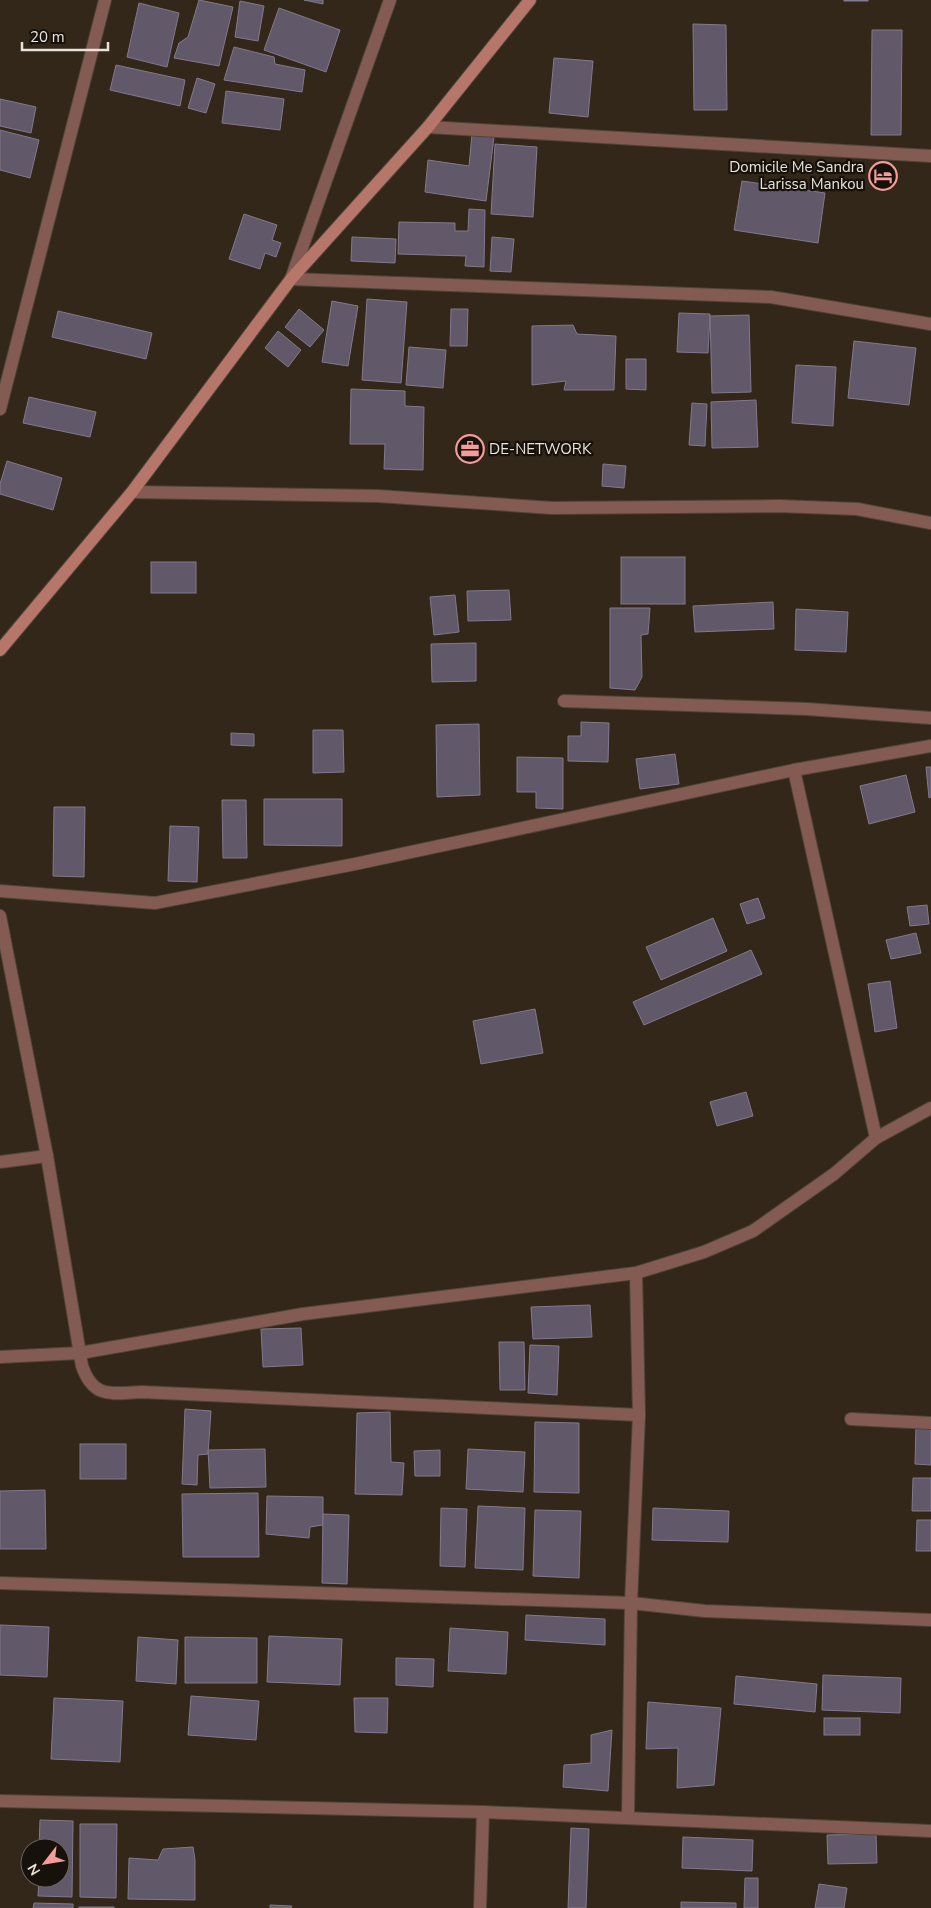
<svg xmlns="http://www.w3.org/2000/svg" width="931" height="1908" viewBox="0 0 931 1908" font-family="'Nunito Sans',sans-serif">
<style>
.building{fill:#615869;stroke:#83798c}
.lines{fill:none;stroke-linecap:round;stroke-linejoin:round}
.street-casing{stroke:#4f4537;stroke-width:14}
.secondary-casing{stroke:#4f4537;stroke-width:14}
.street{stroke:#845b53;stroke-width:12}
.secondary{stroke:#b7766a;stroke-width:12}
.labels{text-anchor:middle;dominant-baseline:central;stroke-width:4.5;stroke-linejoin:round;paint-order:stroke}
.poi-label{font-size:15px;fill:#eae3d9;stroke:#16110b;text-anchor:end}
</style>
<rect width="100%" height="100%" fill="#322718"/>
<g class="building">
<polygon points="199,0 233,7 219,66 174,58 179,43 188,37"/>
<polygon points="304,0 323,0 323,4"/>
<rect x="844" y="0" width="24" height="1"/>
<polygon points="240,1 264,6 258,41 235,37"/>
<polygon points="139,3 179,13 167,67 127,57"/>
<polygon points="279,8 340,30 326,72 264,50"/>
<polygon points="693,24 726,25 727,110 694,110"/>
<polygon points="872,30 902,30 901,135 871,135"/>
<polygon points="234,47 274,57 275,64 305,70 302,92 224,80"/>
<polygon points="554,58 593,61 588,117 549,113"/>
<polygon points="116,65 185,80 180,106 110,90"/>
<polygon points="197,78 215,84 206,113 188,108"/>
<polygon points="226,91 284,99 280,130 222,123"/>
<polygon points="0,99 36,107 31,133 0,126"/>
<polygon points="0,130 39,140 30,178 0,170"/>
<polygon points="472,134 494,137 486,201 425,192 428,160 469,166"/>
<polygon points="495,144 537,147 533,217 491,214"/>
<polygon points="742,181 825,193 818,243 734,230"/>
<polygon points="469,209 485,210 484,267 465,266 466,256 398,254 399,222 455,223 455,231 468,231"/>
<polygon points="244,214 277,225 272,240 281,243 276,257 265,253 260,269 229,259"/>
<polygon points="352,237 396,239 395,263 351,261"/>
<polygon points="492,237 514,239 511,272 490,271"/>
<polygon points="367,299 407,302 401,383 362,380"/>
<polygon points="332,301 358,306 348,366 322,362"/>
<polygon points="299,309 324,330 310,347 285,327"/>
<polygon points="451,309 468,309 467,346 450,346"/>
<polygon points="58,311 152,333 146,359 52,337"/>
<polygon points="679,313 710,314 708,353 677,352"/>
<polygon points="749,315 751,392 712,393 710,316"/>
<polygon points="573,325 577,334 616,336 614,390 564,390 566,381 532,385 532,326"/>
<polygon points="278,331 301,350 288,367 265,348"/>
<polygon points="854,341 916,348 909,405 848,398"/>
<polygon points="409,347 446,350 443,388 406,385"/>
<polygon points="626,359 646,359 646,390 626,389"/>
<polygon points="796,365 836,367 833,426 792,423"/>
<polygon points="351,389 405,391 405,406 424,407 423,470 384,469 385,444 350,444"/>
<polygon points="29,397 96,412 90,437 23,423"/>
<polygon points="756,400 758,447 712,448 711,402"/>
<polygon points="692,403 707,404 705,446 689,445"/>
<polygon points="7,461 62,478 53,510 0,494 0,484"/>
<polygon points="603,464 626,466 624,488 602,486"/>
<rect x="621" y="557" width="64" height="47"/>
<rect x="151" y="562" width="45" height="31"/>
<polygon points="509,590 511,620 468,621 467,591"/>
<polygon points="455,595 459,632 434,635 430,597"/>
<polygon points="773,602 774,629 695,632 693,606"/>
<polygon points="610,608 650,608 648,634 641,635 642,677 635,690 610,688"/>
<polygon points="796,609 848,612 846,652 795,650"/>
<polygon points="476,643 476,681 432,682 431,644"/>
<polygon points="581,722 609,723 608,762 568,761 568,736 581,736"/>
<polygon points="479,724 480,795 437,797 436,725"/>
<polygon points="313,730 343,730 344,772 313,773"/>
<polygon points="231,733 254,734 254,746 231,745"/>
<polygon points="675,754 679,784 640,789 636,759"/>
<polygon points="517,757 563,758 563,809 536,808 536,792 517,792"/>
<polygon points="926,767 931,767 931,797 929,798"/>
<polygon points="906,775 915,812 869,824 860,786"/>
<polygon points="264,799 342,799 342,846 264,845"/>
<polygon points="222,800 246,800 247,858 223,858"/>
<polygon points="54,807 85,807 84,877 53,876"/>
<polygon points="170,826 199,827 197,882 168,881"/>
<polygon points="758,898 765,918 747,924 740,904"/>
<polygon points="927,905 929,924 910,926 907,907"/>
<polygon points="713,918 727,951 661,980 646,947"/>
<polygon points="916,933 921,953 891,959 886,940"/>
<polygon points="751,950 762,974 644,1025 633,1002"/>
<polygon points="890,981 897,1028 875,1032 868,984"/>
<polygon points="535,1009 543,1053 481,1064 473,1021"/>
<polygon points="746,1092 753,1116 717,1126 710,1102"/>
<polygon points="590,1305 592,1337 533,1339 531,1307"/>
<polygon points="301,1328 303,1365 263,1367 261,1329"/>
<polygon points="499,1342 524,1342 525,1390 500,1390"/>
<polygon points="530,1345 559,1346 557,1395 528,1393"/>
<polygon points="185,1409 211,1411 208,1454 198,1455 197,1485 182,1484"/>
<polygon points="390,1412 391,1462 404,1463 402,1495 355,1494 357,1413"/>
<polygon points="535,1422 579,1423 579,1493 534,1492"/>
<polygon points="916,1426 931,1427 931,1465 915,1464"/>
<rect x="80" y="1444" width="46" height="35"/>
<polygon points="265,1449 266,1487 210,1488 208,1450"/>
<polygon points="468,1449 525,1452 523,1492 466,1489"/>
<polygon points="440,1450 440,1476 415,1476 414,1451"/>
<polygon points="913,1478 931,1478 931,1511 912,1511"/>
<polygon points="45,1490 46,1549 0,1549 0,1491"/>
<polygon points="258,1493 259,1557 183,1557 182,1494"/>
<polygon points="267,1496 323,1497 323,1525 310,1527 309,1538 266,1534"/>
<polygon points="478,1506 525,1508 523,1570 475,1568"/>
<polygon points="441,1508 467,1509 465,1567 440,1566"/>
<polygon points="653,1508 729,1511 728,1542 652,1540"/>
<polygon points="535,1510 581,1511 579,1578 533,1576"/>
<polygon points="323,1514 349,1515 347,1584 322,1583"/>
<polygon points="917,1520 931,1520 931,1551 916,1551"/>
<polygon points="526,1615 605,1619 605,1645 525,1640"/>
<polygon points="0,1625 49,1627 47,1677 0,1675"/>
<polygon points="450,1628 508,1632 506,1674 448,1671"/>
<polygon points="269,1636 342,1639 340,1685 267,1682"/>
<polygon points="138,1637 178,1640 176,1684 136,1681"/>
<polygon points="185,1637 257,1638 257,1683 185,1683"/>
<polygon points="396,1658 434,1659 433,1687 396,1685"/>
<polygon points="823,1675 901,1678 900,1713 822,1710"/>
<polygon points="736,1676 817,1684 815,1712 734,1704"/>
<polygon points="191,1696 259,1701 256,1740 188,1735"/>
<polygon points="54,1698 123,1701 120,1762 51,1759"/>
<polygon points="354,1698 388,1698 387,1733 355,1732"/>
<polygon points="648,1702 721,1708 714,1785 677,1788 678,1748 646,1749"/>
<rect x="824" y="1718" width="36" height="17"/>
<polygon points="612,1730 608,1791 563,1787 564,1765 591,1763 591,1735"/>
<polygon points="40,1820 73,1821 72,1897 38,1896 39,1878 60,1878 60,1848 39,1848"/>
<polygon points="80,1824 117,1824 116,1898 80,1897"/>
<polygon points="571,1828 589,1829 586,1908 568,1908"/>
<polygon points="876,1834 877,1863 828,1864 827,1835"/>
<polygon points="683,1837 753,1840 752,1871 682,1868"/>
<polygon points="193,1847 195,1860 195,1900 128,1899 129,1858 158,1860 163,1849"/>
<polygon points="745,1878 758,1878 758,1908 744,1908"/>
<polygon points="819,1884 847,1888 844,1908 815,1908"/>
<polygon points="681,1902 736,1903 736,1908 681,1908"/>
<polygon points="34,1903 73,1904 73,1908 33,1908"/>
<polygon points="270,1905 292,1906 291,1908 270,1908"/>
<rect x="79" y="1907" width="35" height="1"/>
</g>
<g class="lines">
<defs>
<g id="street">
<polyline points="390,0 291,279 771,297 931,324"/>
<polyline points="428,127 931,156"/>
<polyline points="0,409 105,0"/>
<polyline points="132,492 378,496 552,508 779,506 857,509 931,523"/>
<polyline points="564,701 807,709 931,718"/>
<polyline points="794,770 876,1138"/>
<polyline points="0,891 155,903 355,864 794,770 931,746"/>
<path d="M0 916 47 1156 82 1366C94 1400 112 1393 142 1392L639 1415"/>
<polyline points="0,1162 47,1156"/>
<polyline points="0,1357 80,1353 303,1314 636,1273 704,1252 753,1231 834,1174 876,1138 931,1108"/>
<polyline points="851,1419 931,1423"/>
<polyline points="0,1583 631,1603 705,1611 931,1620"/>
<polyline points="0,1801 483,1812 931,1831"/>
<polyline points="628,1817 631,1603 639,1415 636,1273"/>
<polyline points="480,1908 483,1812"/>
</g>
<polyline id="secondary" points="0,650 132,492 291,279 428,127 530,0"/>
</defs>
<use href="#street" class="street-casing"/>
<use href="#secondary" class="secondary-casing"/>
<use href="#street" class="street"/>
<use href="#secondary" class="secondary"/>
</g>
<defs>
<symbol id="hotel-ring" viewBox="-11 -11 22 22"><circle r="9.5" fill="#16110b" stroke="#f59b99" stroke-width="1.5"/><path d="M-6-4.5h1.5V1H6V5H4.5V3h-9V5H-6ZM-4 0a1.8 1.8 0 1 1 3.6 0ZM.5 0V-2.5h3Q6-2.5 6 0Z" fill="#f59b99"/></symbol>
<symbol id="office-ring" viewBox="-11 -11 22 22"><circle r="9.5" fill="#16110b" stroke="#f59b99" stroke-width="1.5"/><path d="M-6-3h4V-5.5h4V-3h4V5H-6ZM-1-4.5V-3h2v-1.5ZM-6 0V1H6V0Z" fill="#f59b99"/></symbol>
</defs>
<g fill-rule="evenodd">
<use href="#hotel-ring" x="867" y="160" width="32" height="32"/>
<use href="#office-ring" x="454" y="433" width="32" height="32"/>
</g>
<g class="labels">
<g class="poi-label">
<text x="864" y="167">Domicile Me Sandra<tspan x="864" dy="17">Larissa Mankou</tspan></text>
<text x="489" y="449" text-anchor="start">DE-NETWORK</text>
</g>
</g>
<g transform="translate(45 1863) rotate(239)"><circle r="24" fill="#16110b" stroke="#6b655d"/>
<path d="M0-4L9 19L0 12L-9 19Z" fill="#f59b99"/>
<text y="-8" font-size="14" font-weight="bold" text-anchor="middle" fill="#eae3d9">N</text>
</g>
<path d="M22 42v8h86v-8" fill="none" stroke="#eae3d9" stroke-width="2.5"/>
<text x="30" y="42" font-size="15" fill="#eae3d9" stroke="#16110b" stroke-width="4" paint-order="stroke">20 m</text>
</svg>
